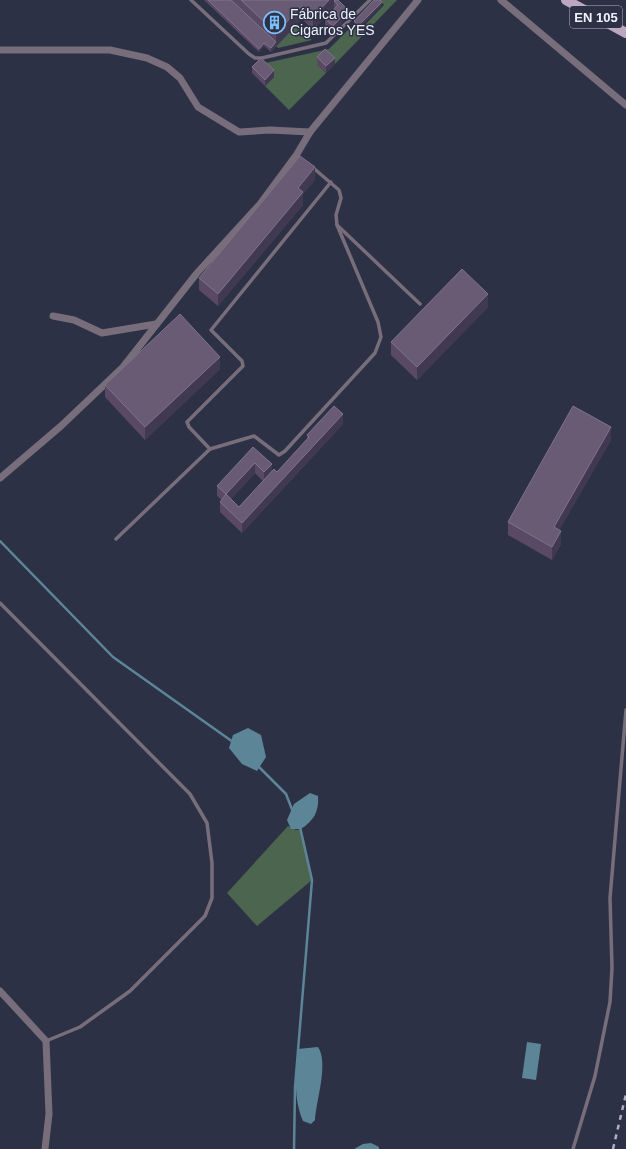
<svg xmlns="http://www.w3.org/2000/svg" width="626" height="1149" viewBox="0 0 626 1149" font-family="Arial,sans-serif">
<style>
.green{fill:#4b654f}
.water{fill:#5c8698}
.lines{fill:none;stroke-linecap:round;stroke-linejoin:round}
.stream{stroke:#5c8698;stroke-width:2.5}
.service{stroke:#786d7a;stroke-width:3.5}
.minor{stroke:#786d7a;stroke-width:7}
.primary{stroke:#bea6c0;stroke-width:10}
.rail{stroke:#adb0be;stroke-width:2.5;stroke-dasharray:5 5;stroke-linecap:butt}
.wall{fill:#5a4964;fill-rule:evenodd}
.shaded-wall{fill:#413851}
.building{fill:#6a5b74;stroke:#7f738a}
.labels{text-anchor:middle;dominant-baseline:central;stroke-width:3;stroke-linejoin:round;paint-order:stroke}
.shield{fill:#2d3146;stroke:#b5b8c6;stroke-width:1}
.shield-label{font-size:13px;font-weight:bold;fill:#eff2fd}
.poi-label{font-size:14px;fill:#eff2fd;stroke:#2d3146;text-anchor:start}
</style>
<rect width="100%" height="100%" fill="#2d3146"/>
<g class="green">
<polygon points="380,0 397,0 335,64 317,64 326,73 289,110 265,86 274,77 261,64 329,49 352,26 359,31 384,5"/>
<polygon points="295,25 312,40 278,48 276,46"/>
<polygon points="288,826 296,830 301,829 312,880 257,926 227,893"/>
</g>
<g class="water">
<polygon points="248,728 261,735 266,757 257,771 242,764 229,748 233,735"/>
<path d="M310 793 318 796C319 812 314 820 301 829H291L287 820 294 804Z"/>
<polygon points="527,1042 541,1044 536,1080 522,1078"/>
<path d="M318 1047C329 1063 316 1101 315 1120L311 1124 303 1121C293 1097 296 1074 298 1049Z"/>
<polygon points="371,1143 379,1147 379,1149 354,1149 363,1144"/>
</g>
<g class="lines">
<g class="stream">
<polyline points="0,541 113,657 233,742"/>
<polyline points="258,766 286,794 293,812"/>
<polyline points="294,1149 295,1087 312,880 300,827"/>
</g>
<g class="service">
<polyline points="191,0 249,54 255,58 262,58 326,43 370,0"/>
<polyline points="311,166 339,190 341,198 336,215 337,225 420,304"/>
<polyline points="210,449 254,436 279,455 285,451 375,353 381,337 378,322 337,225"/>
<polyline points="116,539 210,449 189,427 187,422 243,366 242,361 211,330 331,182"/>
<polyline points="0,603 190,794 207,823 212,863 212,898 205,916 130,991 80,1027 46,1041"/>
<polyline points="573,1149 595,1076 610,1002 612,968 610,898 626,710"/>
</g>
<g class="minor">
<polyline points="501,0 626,105"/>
<polyline points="0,50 110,50 147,58 167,67 180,78 198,107 239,132 270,130 310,132"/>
<polyline points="53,316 74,320 102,333 156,324"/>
<polyline points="0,478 61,426 123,367 197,273 260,204 297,154 310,132 418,0"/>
<polyline points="0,991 46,1041 49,1114 45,1149"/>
</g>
<polyline class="primary" points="566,0 626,33"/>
<polyline class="rail" points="613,1149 626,1094"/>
</g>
<g class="wall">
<polygon points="204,0 338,0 348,16 333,33 325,25 325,19 335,9 334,8 313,30 302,19 271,52 264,46 259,52"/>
<polygon points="382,5 359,28 354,24 354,21"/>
<polygon points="317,57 335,64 326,73 317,64"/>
<polygon points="252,67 274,77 265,86 252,73"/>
<polygon points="315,180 303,194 303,205 218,306 199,290 199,278"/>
<polygon points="488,307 417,380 391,355 391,342"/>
<polygon points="220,369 145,440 105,397 105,385"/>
<path d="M343 424 242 533 220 512V502L222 500 217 496V486L253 447 272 472H277L307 440V435ZM255 473 263 481 239 507 231 499Z"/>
<polygon points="611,440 559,530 561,544 552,560 508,535 508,522"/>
</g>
<g class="shaded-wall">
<polygon points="329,0 338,0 335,3 334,1 334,8 313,30 313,17"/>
<polygon points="382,2 382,5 359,28 359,25"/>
<polygon points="302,6 302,19 271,52 271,48 276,42 276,33"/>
<polygon points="348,10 348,16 333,33 333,26"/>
<polygon points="264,43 264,46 259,52 259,49"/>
<polygon points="335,58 335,64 326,73 326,66"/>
<polygon points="274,70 274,77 265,86 265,80"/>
<polygon points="315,167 315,180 303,194 303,205 218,306 218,294 298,188"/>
<polygon points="488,294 488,307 417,380 417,367"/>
<polygon points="220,357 220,369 145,440 145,427"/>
<polygon points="343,414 343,424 242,533 242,523"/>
<polygon points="611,427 611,440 554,540 554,527"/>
<polygon points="255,463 255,473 226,504 226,494"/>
<polygon points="272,464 272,474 264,482 264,472"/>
<polygon points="561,531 561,544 552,560 552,547"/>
</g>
<g class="building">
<polygon points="208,0 231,0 276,42 271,48 264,43 259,49"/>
<polygon points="241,0 329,0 313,17 302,6 276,33"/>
<polygon points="335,0 338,0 348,10 333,26 325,19 338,5 334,1"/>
<polygon points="374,0 380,0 382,2 359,25 354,21"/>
<polygon points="325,49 335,58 326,66 317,57"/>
<polygon points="261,58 274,70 265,80 252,67"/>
<polygon points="300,156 315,167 298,188 303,192 218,294 199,278"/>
<polygon points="462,269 488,294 417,367 391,342"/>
<polygon points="180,314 220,357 145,427 105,385"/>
<polygon points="334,406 343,414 242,523 220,502 226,494 239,507 274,469 277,472 309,437 307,435"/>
<polygon points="573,406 611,427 554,527 561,531 552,547 508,522"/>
<polygon points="253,447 272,464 264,472 255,463 226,494 217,486"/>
</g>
<defs>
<symbol id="building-ring" viewBox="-11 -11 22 22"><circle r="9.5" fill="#2d3146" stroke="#7cbef9" stroke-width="1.5"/><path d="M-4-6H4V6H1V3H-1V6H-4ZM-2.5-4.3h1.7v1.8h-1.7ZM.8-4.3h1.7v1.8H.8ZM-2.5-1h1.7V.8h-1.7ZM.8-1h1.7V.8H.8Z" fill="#7cbef9"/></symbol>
</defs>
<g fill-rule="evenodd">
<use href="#building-ring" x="262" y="10" width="25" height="25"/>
</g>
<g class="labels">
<rect class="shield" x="570" y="6" width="52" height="22" rx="3"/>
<g class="shield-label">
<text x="596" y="17">EN 105</text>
</g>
<g class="poi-label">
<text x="290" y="14">Fábrica de<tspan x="290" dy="16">Cigarros YES</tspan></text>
</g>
</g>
</svg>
